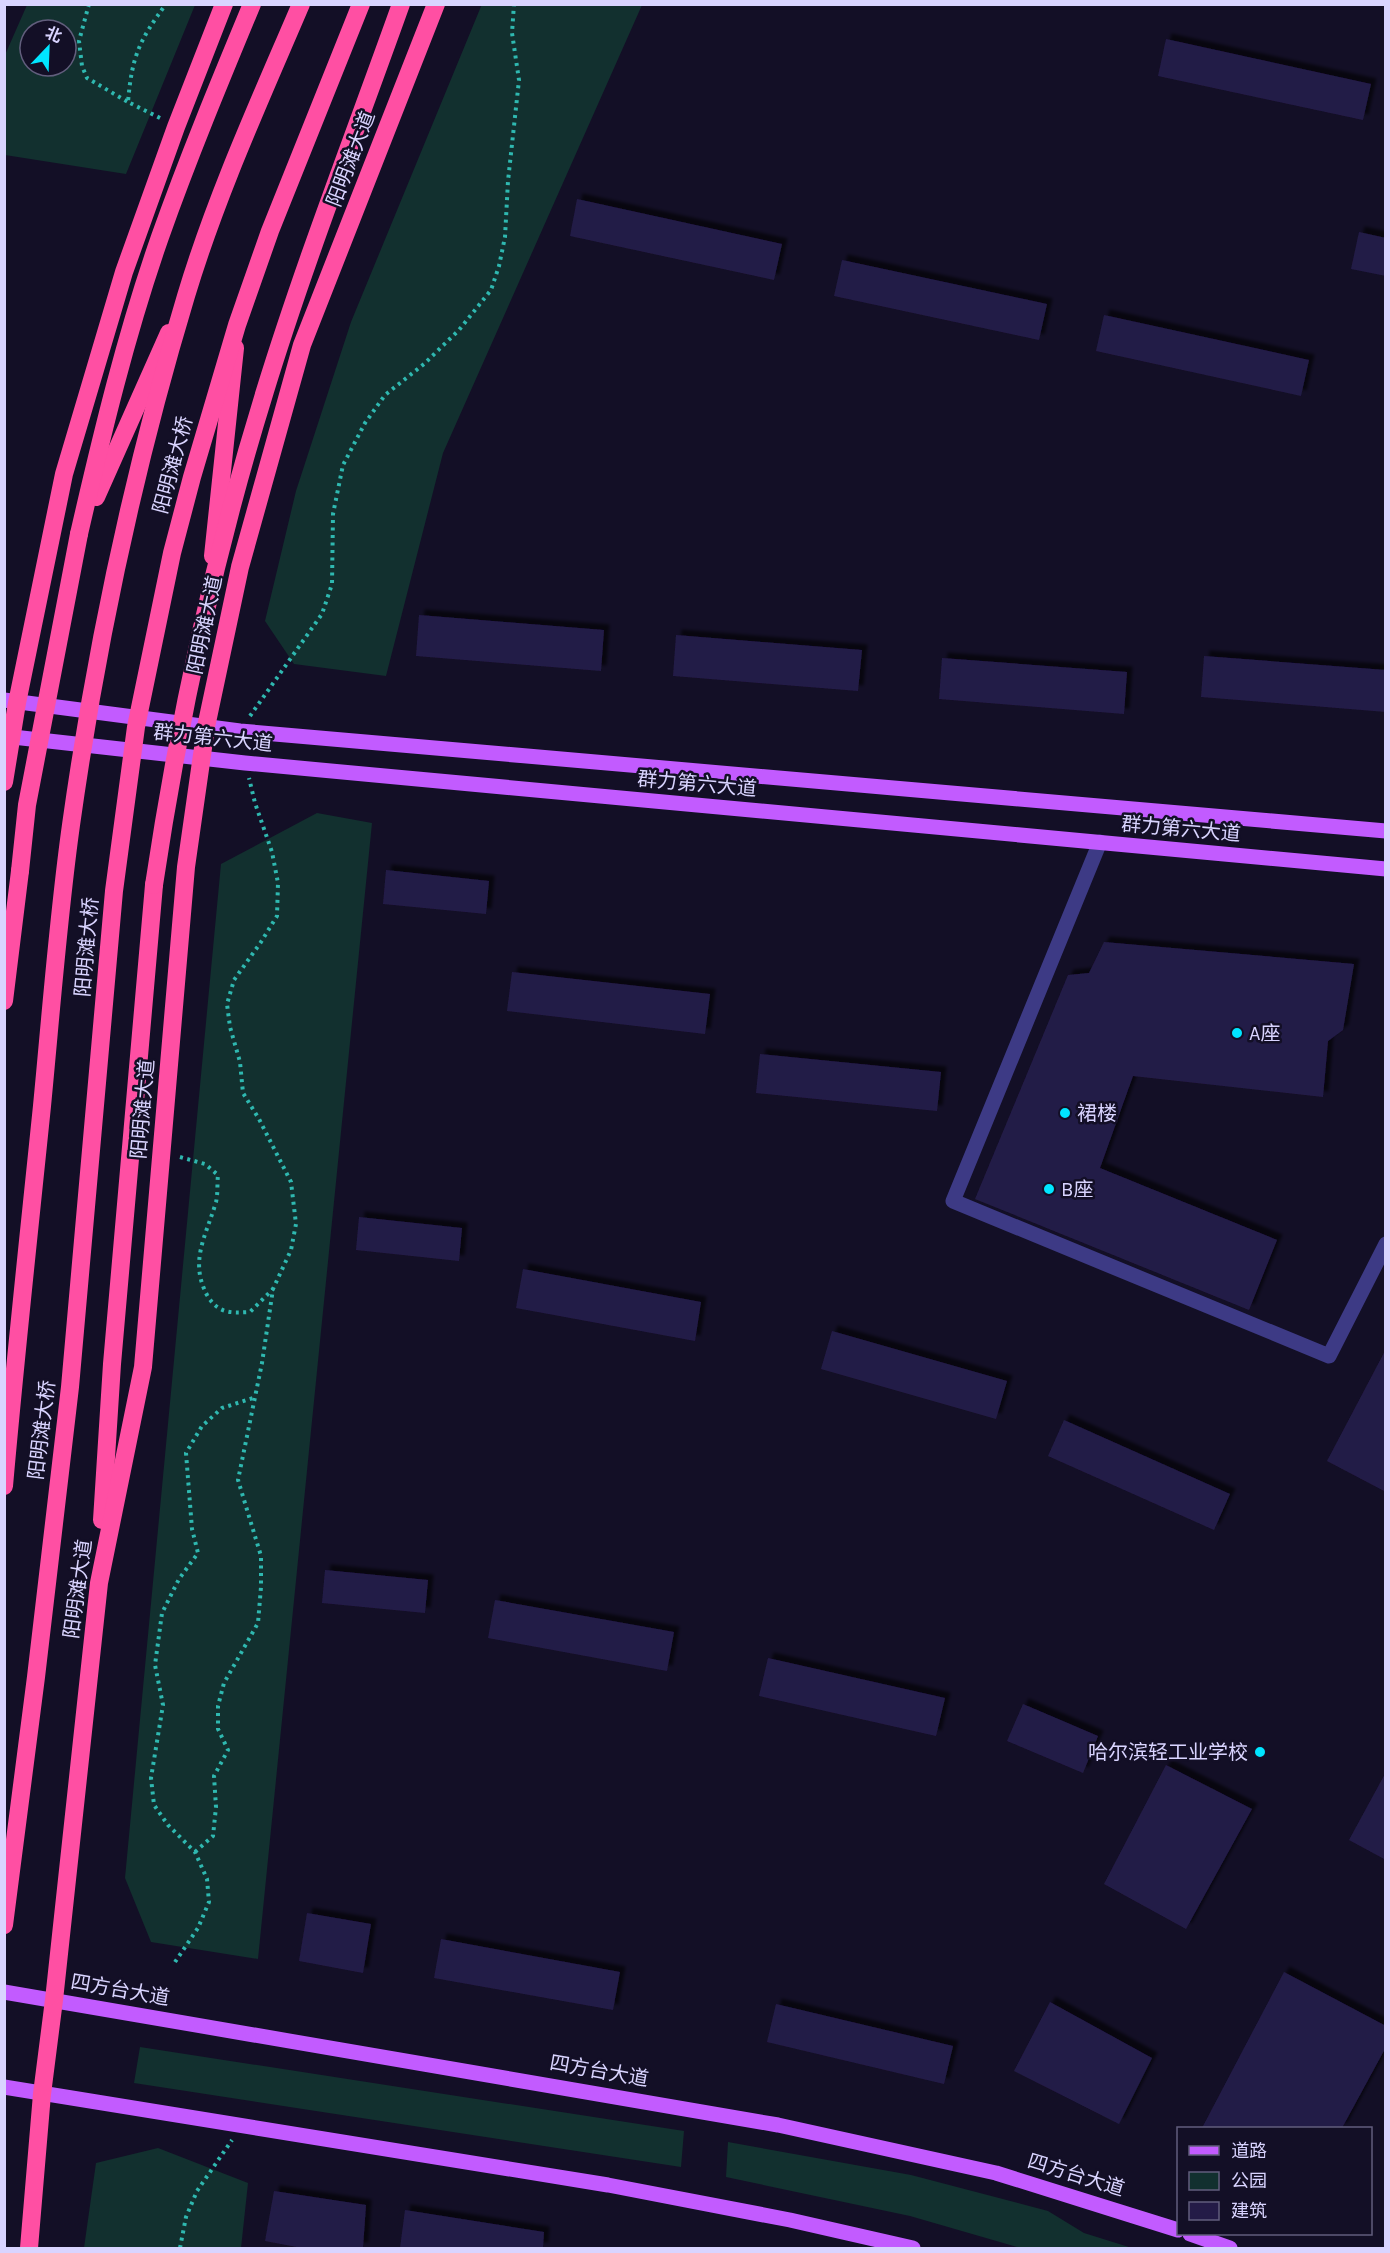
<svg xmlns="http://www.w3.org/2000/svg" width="1390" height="2253" viewBox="0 0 1390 2253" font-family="Karla,'Noto Sans SC',sans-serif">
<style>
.green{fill:#12302f;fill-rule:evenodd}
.building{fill:#241b47;filter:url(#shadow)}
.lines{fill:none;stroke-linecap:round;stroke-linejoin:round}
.path{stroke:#2fb8b0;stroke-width:4;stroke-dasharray:3 4.5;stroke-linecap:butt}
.minor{stroke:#3d3a85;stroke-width:15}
.major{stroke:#c25bff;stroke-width:15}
.highway{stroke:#ff4fa3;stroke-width:18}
.highway-bridge{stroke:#ff4fa3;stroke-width:18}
.poi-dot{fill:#00e5ff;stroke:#130f26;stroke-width:2}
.labels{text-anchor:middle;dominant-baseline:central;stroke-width:5;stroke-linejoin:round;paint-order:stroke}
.street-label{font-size:20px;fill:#d9d4ff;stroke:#130f26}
.poi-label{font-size:20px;fill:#d9d4ff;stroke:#130f26;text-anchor:start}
</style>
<defs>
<filter id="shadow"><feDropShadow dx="5.5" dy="-5.5" stdDeviation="1.5" flood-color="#0009"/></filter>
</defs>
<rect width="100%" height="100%" fill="#130f26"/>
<g class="green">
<polygon points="482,4 642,5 443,453 386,676 294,664 265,621 296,491 351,322"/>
<path d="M27 5H195L126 174 5 155V55ZM30 30H66V66H30Z"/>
<polygon points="317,813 372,823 258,1959 151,1942 125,1878 221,864"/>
<polygon points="140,2047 684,2131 681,2167 134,2083"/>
<polygon points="728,2142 911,2175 1048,2211 1084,2233 1132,2248 1021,2248 910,2216 726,2177"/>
<polygon points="158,2148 248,2183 241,2248 84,2248 96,2163"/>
</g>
<g class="building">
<polygon points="1166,39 1371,84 1363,120 1158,76"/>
<polygon points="577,199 782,244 774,280 570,236"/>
<polygon points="1359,232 1386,238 1386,276 1351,269"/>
<polygon points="842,260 1047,304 1039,340 834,296"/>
<polygon points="1104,315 1309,360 1301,396 1096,351"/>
<polygon points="419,615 604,630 601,671 416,656"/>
<polygon points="676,635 862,650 858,691 673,676"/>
<polygon points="1204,656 1386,670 1386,712 1201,697"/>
<polygon points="942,658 1127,672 1124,714 939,699"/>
<polygon points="386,870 489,881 486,914 383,904"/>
<polygon points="1104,942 1354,964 1343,1030 1328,1041 1323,1097 1133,1076 1100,1168 1277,1240 1249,1310 975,1199 1068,975 1089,973"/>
<polygon points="512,972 710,994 705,1034 507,1011"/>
<polygon points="760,1054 941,1072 937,1111 756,1093"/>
<polygon points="359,1217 462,1228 459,1261 356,1250"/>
<polygon points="523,1269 701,1302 695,1341 516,1308"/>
<polygon points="832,1331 1007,1381 996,1419 821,1369"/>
<polygon points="1386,1349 1386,1492 1327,1461"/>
<polygon points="1064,1420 1230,1494 1214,1530 1048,1456"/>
<polygon points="325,1570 428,1580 425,1613 322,1603"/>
<polygon points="495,1600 674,1632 667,1671 488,1638"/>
<polygon points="768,1658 945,1698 936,1736 759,1696"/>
<polygon points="1023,1704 1098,1736 1083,1773 1007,1741"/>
<polygon points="1166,1765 1252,1809 1186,1929 1104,1884"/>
<polygon points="1386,1772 1386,1860 1349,1840"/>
<polygon points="307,1913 371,1924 363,1973 299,1961"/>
<polygon points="441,1939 620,1972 613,2010 434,1978"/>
<polygon points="1284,1972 1386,2026 1386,2047 1342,2128 1202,2128"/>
<polygon points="1050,2002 1152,2058 1119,2124 1014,2071"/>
<polygon points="776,2004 953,2046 944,2084 767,2042"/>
<polygon points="274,2191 366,2205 363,2248 302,2248 265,2241"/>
<polygon points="405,2210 544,2232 543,2248 400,2248"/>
</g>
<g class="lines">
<g class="path">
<polyline points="89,4 79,41 82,66 87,78 128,102"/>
<path d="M160 118 128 102C132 56 139 41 166 4"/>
<polyline points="250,716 322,614 332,584 333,514 343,465 365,423 385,395 424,364 459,330 491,290 499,266 505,237 508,181 519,80 512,33 514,4"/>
<path d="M180 1157 205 1164 218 1175C217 1184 218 1194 216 1202 206 1236 189 1261 207 1295 218 1314 231 1313 250 1312L273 1289"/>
<polyline points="195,1852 213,1836 216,1807 214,1776 228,1750 218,1729 218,1706 224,1683 258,1623 261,1587 261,1556 238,1480 262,1363 273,1289 291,1250 296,1224 291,1182 259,1119 243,1093 240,1062 230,1027 227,1004 234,980 261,942 277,916 278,883 272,852 255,803 249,778"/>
<polyline points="175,1962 198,1928 209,1902 207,1879 195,1852 168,1825 154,1805 151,1778 163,1705 155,1665 162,1613 179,1579 198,1553 192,1529 186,1453 202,1426 222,1408 253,1398"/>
<polyline points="180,2248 186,2217 197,2191 232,2140"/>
</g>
<polyline class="minor" points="1100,842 953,1201 1329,1356 1386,1244"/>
<g class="major">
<polyline points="4,700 240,731 1386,831"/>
<polyline points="4,736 245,763 1386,869"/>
<polyline points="4,1992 778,2125 996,2173 1178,2230"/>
<polyline points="4,2087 608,2185 790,2220 913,2248"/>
<polyline points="1190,2234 1230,2248"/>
</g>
<g class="highway">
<polyline points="96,497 169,333"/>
<path d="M79 534C102 434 126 334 160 237 188 158 220 81 252 4"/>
<polyline points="213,556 235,348"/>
<polyline points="4,782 17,703 64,474 124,272 176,127 224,4"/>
<polyline points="4,1001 20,871"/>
<polyline points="102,1520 112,1364 154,885"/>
<polyline points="29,2248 42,2094 54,2000 99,1583 143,1367 186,867 206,727 240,567 302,345 436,4"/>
</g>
<g class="highway-bridge">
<polyline points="20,871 27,805 79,534"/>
<path d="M154 885C179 718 215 552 265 391 305 261 355 133 401 4"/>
<path d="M4 1486C15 1360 29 1233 42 1106 51 1013 58 918 71 825 96 647 134 468 186 296 216 196 260 100 301 4"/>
<polyline points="4,1925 36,1677 70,1387 114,891 136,727 172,553 192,477 237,325 270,231 361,4"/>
</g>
</g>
<g class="poi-dot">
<circle cx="1237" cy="1033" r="6"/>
<circle cx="1065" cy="1113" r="6"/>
<circle cx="1049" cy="1189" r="6"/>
<circle cx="1260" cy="1752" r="6"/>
</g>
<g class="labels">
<g class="street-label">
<text transform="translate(351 159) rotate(-69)">阳明滩大道</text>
<text transform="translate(173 465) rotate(-75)">阳明滩大桥</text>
<text transform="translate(205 625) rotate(-78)">阳明滩大道</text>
<text transform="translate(213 738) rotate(6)">群力第六大道</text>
<text transform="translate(697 784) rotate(5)">群力第六大道</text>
<text transform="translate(1181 829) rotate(5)">群力第六大道</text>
<text transform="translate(87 947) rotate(-85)">阳明滩大桥</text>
<text transform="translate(143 1109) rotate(-85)">阳明滩大道</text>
<text transform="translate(42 1430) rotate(-83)">阳明滩大桥</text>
<text transform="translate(78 1589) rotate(-82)">阳明滩大道</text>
<text transform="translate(120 1990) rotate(10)">四方台大道</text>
<text transform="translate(599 2071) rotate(10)">四方台大道</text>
<text transform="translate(1076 2175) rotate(17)">四方台大道</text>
</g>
<g class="poi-label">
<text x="1249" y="1033">A座</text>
<text x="1077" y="1113">裙楼</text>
<text x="1061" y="1189">B座</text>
<text x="1248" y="1752" text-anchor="end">哈尔滨轻工业学校</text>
</g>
</g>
<rect width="1390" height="2253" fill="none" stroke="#d9d4ff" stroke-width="12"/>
<rect x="1177" y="2127" width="195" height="108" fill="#130f26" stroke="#625e7d" stroke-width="1.5"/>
<rect x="1189" y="2146" width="30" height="9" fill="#c25bff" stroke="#625e7d" stroke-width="1.5"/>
<text x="1231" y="2157" font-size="18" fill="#d9d4ff">道路</text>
<rect x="1189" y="2172" width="30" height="18" fill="#12302f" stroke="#625e7d" stroke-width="1.5"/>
<text x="1231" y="2187" font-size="18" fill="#d9d4ff">公园</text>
<rect x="1189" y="2202" width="30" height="18" fill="#241b47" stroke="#625e7d" stroke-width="1.5"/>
<text x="1231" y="2217" font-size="18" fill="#d9d4ff">建筑</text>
<g transform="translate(48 48) rotate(23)"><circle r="28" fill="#130f26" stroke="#625e7d" stroke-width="1.5"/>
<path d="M0-4.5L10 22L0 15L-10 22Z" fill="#00e5ff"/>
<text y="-9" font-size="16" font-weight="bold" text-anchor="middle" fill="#d9d4ff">北</text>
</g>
</svg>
